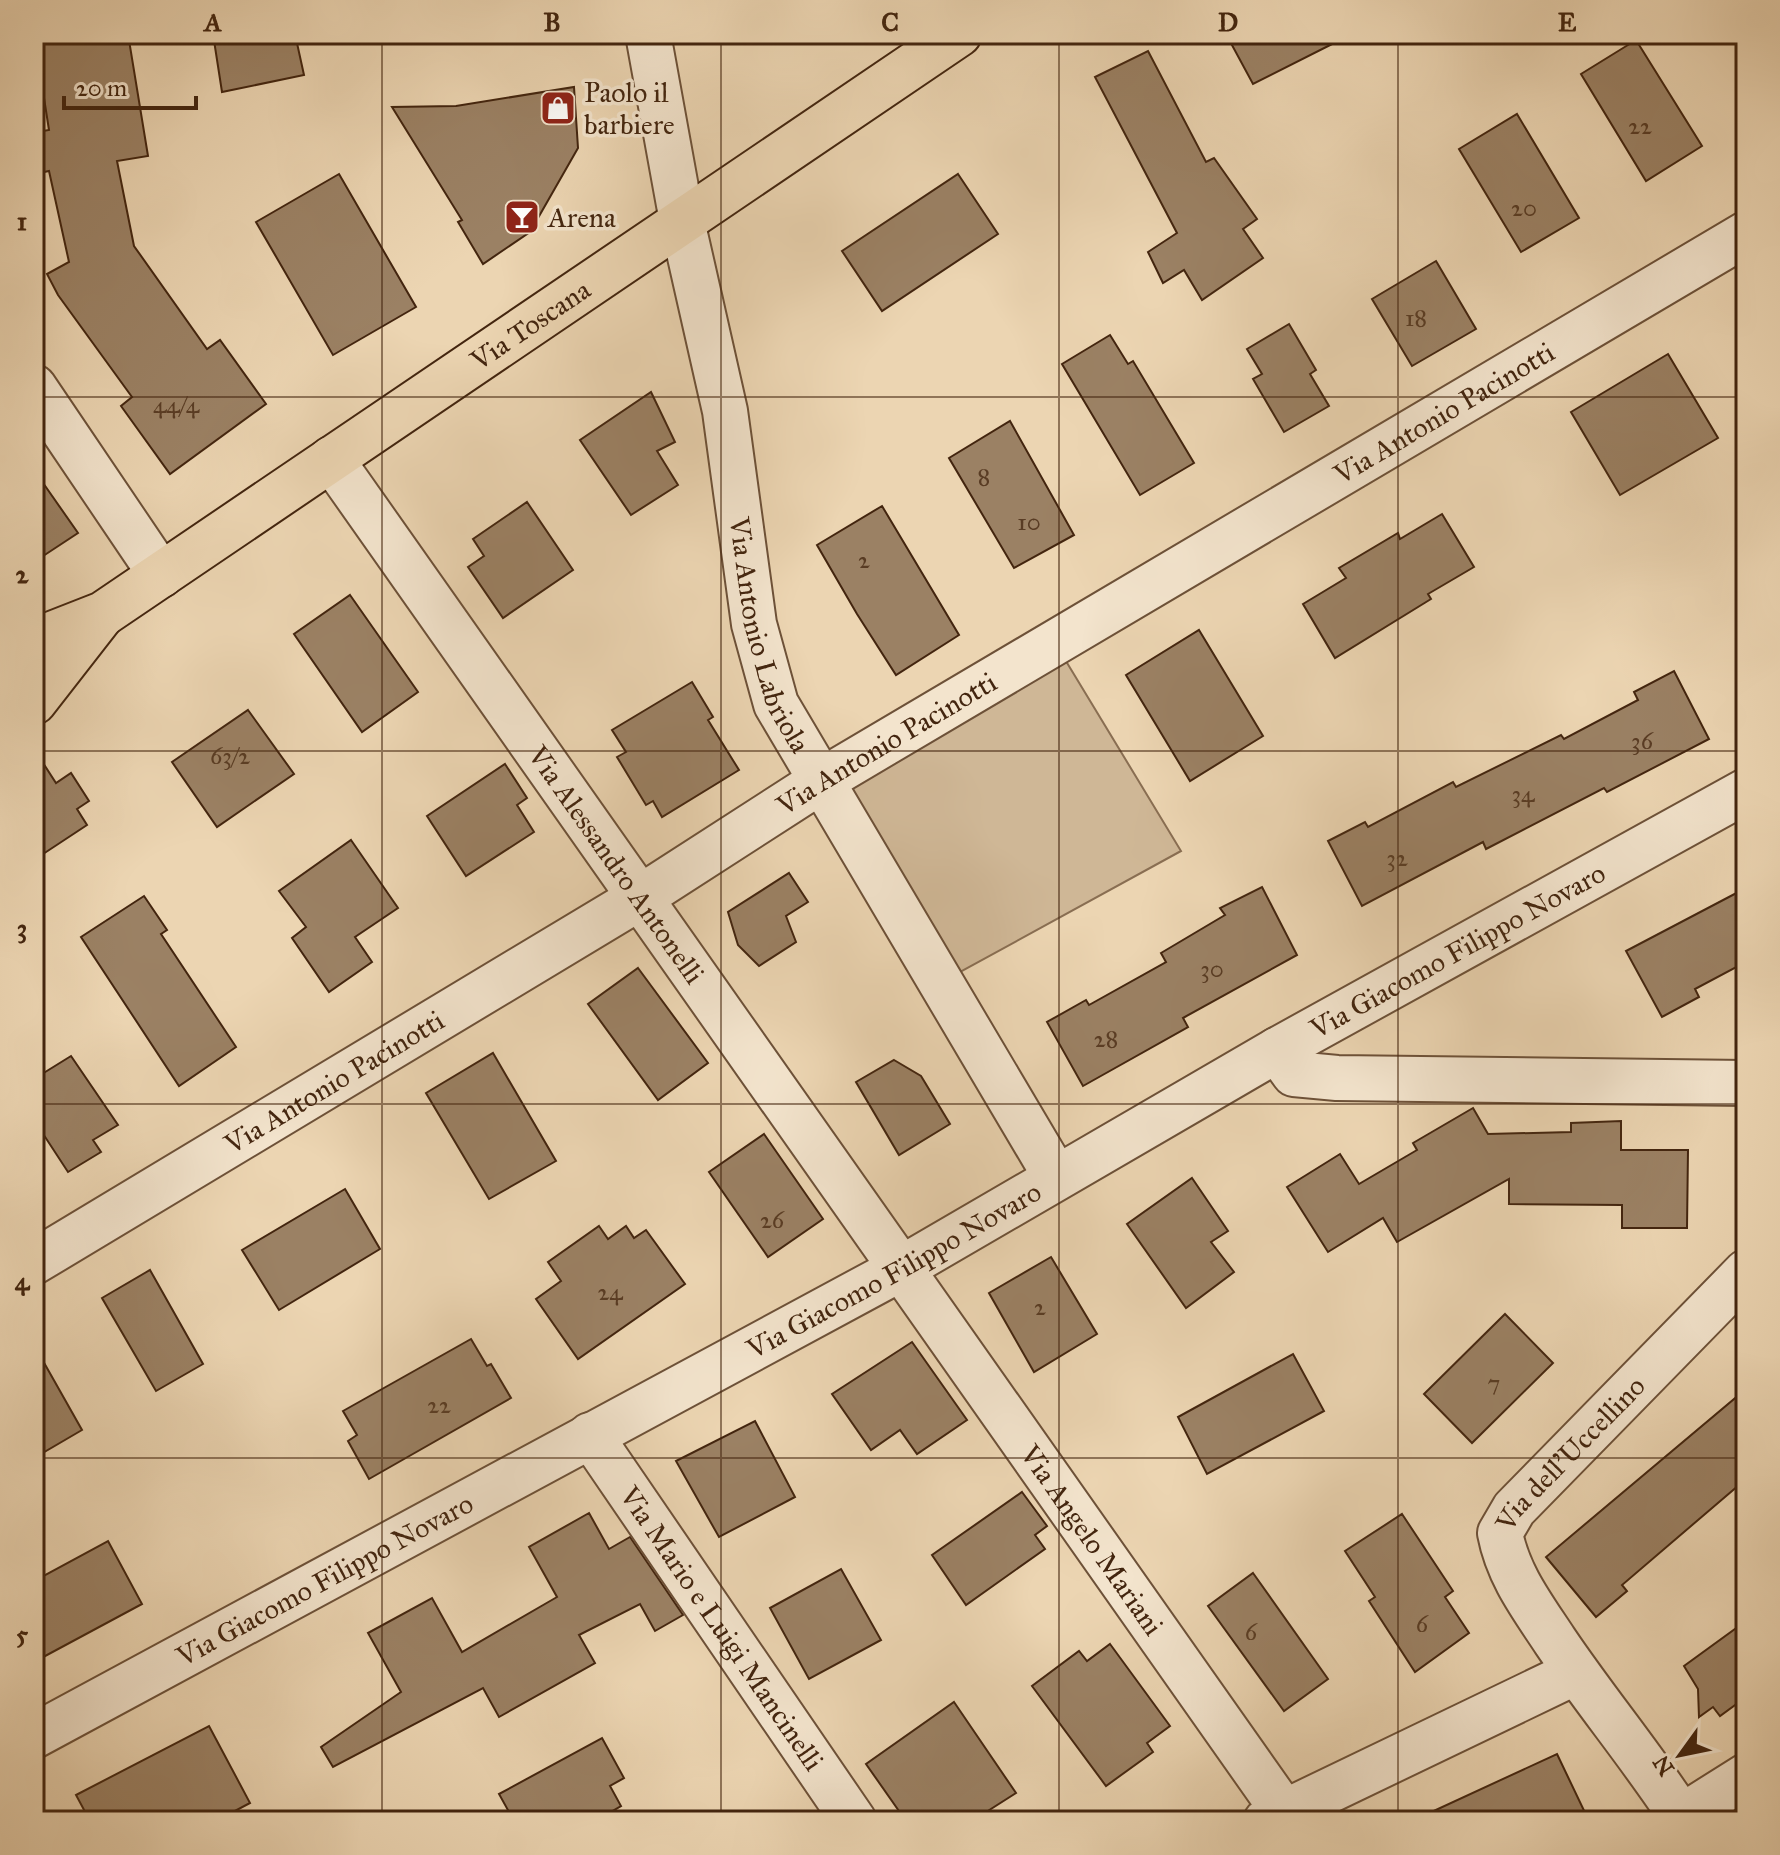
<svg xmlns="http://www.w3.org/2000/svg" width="1780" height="1855" viewBox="0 0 1780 1855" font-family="'IM FELL Great Primer',serif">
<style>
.green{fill:#cfb796;stroke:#896e52;stroke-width:2}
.building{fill:#9b8164;stroke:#43250f;stroke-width:2}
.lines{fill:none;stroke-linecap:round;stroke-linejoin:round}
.minor-casing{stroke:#6d5138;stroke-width:48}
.major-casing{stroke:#43250f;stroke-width:48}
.minor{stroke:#f3e4cd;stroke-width:44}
.major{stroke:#ecd5b2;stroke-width:44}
.grid{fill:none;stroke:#43250f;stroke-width:2;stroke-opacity:0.55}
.labels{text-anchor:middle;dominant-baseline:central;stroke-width:7;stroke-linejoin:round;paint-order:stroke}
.number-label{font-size:24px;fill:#593c24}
.poi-label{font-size:28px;fill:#43250f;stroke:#f3e4cd;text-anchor:start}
.street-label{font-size:28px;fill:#43250f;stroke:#f3e4cd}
.neatline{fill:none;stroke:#43250f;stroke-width:3}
.grid-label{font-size:26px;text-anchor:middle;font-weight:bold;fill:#43250f}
</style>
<rect width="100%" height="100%" fill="#ecd5b2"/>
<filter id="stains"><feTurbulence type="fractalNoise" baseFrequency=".0025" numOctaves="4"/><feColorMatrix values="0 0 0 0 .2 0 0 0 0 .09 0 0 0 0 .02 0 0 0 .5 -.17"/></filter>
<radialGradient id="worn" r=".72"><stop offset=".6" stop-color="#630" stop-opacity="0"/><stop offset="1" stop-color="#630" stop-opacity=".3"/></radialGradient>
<polygon class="green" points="1055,643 1181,851 940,983 821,781"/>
<g class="building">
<polygon points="34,34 128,34 148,156 117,161 134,246 207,349 220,340 266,404 170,474 121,406 132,397 58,295 47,274 69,262 49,171 44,172 37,132 49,130"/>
<polygon points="213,34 295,34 304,75 222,92"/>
<polygon points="1226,34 1352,34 1253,84"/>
<polygon points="1636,40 1702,146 1646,181 1581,74"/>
<polygon points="1148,51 1206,162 1214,158 1257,219 1243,229 1263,258 1202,300 1184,270 1163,283 1148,252 1177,233 1095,77"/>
<polygon points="574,87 578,148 530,232 483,264 458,222 462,220 392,107 456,106"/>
<polygon points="1517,114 1579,218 1521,252 1459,149"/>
<polygon points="339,174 416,307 333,355 256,222"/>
<polygon points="958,174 998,234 882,311 842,251"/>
<polygon points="1436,261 1476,329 1412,366 1372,299"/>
<polygon points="1289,324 1316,370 1310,374 1329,406 1284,432 1253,379 1262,374 1247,349"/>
<polygon points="1110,335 1128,364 1133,361 1194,463 1140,495 1062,364"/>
<polygon points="1668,354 1718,438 1620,495 1571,412"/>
<polygon points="651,392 675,442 657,451 678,485 631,515 580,440"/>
<polygon points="1010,421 1074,535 1014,568 949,458"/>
<polygon points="34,470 78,533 34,562"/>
<polygon points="527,502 573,570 503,618 468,567 484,556 473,539"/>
<polygon points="882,506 959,635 896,675 857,614 817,545"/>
<polygon points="1442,514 1474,567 1428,594 1431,599 1335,658 1303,604 1346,578 1339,568 1398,533 1400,539"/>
<polygon points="350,595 418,692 362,732 294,634"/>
<polygon points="1199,630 1263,736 1190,781 1126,675"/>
<polygon points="1674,671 1709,739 1607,792 1604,788 1486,849 1483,842 1362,906 1328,841 1365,822 1368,827 1453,782 1456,787 1561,735 1564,739 1638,700 1634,692"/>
<polygon points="692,682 713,717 708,720 739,770 662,817 653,801 646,805 617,757 626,752 612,730"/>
<polygon points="248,710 294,774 217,827 172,762"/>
<polygon points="34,749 56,783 71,773 89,801 77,809 87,825 34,860"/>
<polygon points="505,764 527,798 517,805 534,832 466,876 427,816"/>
<polygon points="351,840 398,908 355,937 372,962 329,992 292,938 306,927 279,891"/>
<polygon points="789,873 808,902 786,916 796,942 759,966 738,945 728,912"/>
<polygon points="1262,887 1297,955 1183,1018 1188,1027 1083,1086 1047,1022 1086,1000 1089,1005 1166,962 1161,953 1225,915 1220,908"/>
<polygon points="1746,888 1746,962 1695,989 1699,997 1662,1017 1626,951"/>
<polygon points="144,896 167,930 161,934 236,1047 179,1086 81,937"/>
<polygon points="638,968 708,1063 658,1100 588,1004"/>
<polygon points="493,1053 556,1161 489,1199 426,1093"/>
<polygon points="71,1056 118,1125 93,1140 101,1152 68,1172 34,1120 34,1079"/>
<polygon points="894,1060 921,1076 950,1124 899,1155 856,1082"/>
<polygon points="1473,1108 1488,1134 1571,1132 1571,1123 1621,1121 1621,1150 1688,1150 1687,1228 1622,1228 1622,1205 1509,1204 1509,1179 1397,1242 1383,1218 1328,1252 1287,1187 1340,1154 1359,1184 1417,1150 1413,1143"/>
<polygon points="764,1134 823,1219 768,1257 709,1172"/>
<polygon points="1192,1178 1228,1231 1211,1242 1234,1272 1186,1308 1127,1224"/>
<polygon points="345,1189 380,1249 279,1310 242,1250"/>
<polygon points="599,1226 608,1239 626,1226 634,1238 646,1230 685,1284 578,1359 536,1299 561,1281 548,1262"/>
<polygon points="1051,1257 1097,1334 1034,1372 989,1293"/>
<polygon points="150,1270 203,1364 156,1391 102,1298"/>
<polygon points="1505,1314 1553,1363 1472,1443 1424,1394"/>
<polygon points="471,1339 487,1366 491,1364 511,1398 369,1479 348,1441 357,1435 343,1411"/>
<polygon points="912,1342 967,1420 917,1454 900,1430 871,1450 832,1394"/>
<polygon points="34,1345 82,1430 34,1458"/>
<polygon points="1293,1354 1324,1411 1207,1474 1178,1417"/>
<polygon points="1746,1389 1746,1479 1622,1585 1627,1591 1596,1617 1546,1557"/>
<polygon points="755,1421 795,1497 719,1537 676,1461"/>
<polygon points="1022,1492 1047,1526 1035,1535 1045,1549 966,1605 932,1555"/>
<polygon points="589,1513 609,1549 630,1537 683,1615 655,1631 640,1604 579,1635 595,1663 499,1717 483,1688 333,1767 321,1747 401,1692 368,1633 432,1598 462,1652 557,1597 529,1547"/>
<polygon points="1402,1514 1453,1591 1445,1597 1469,1633 1415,1672 1369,1601 1375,1597 1345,1551"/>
<polygon points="108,1541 142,1604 34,1662 34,1581"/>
<polygon points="841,1569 881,1640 809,1679 770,1608"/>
<polygon points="1253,1573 1328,1679 1284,1711 1208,1606"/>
<polygon points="1746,1621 1746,1697 1720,1716 1713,1707 1699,1717 1698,1689 1684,1666"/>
<polygon points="1110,1644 1170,1726 1147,1743 1153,1752 1106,1786 1032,1686 1079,1651 1087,1661"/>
<polygon points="954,1702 1016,1793 972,1821 906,1821 866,1764"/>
<polygon points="209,1726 250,1803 216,1821 90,1821 76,1795"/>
<polygon points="602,1738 624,1778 610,1786 621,1806 595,1821 514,1821 499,1794"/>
<polygon points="1557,1754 1589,1821 1412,1821"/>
</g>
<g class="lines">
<defs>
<g id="minor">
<path id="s1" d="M648 34 682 221 725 411 754 624 776 704 1056 1177"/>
<polyline points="34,387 161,575"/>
<path id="s2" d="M331 459 1284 1812"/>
<polyline points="1277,1050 1294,1074 1337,1078 1746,1083"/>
<path id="s3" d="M34 1262 641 897 821 781 1746 234"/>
<path id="s4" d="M590 1435 854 1821"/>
<path id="s5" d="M34 1736 902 1268 1277 1050 1746 791"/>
<polyline points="1681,1817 1746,1776"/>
<polyline points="1266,1821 1576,1672"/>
<path id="s6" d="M1684 1821C1644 1759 1596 1702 1555 1641 1532 1606 1508 1575 1500 1533L1514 1509 1746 1272"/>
</g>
<g id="major">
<path id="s7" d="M34 641 103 614 959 34"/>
<polyline points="34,702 101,616"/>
</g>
</defs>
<use href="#minor" class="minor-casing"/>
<use href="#major" class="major-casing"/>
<use href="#minor" class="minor"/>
<use href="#major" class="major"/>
</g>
<path class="grid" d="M382 34V1821M721 34V1821M1059 34V1821M1398 34V1821M34 397H1746M34 751H1746M34 1104H1746M34 1458H1746"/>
<defs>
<symbol id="shop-square" viewBox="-11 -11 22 22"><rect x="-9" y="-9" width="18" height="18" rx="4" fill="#8f2418" stroke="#f3e4cd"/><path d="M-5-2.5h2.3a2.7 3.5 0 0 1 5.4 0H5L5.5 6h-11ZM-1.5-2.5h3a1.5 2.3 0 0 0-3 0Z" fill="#fff"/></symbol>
<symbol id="bar-square" viewBox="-11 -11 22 22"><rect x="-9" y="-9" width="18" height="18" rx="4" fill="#8f2418" stroke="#f3e4cd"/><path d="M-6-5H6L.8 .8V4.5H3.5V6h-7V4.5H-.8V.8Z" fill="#fff"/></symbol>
</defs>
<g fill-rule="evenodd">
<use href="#shop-square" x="538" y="88" width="40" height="40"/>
<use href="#bar-square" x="502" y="197" width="40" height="40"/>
</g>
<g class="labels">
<g class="number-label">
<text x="1640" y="126">22</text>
<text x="1524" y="208">20</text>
<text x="1416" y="318">18</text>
<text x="176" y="405">44/4</text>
<text x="984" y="477">8</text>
<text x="1029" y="522">10</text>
<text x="864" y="560">2</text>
<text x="1642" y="741">36</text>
<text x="230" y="756">63/2</text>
<text x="1523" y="794">34</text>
<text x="1397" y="858">32</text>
<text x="1212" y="969">30</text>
<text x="1106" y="1039">28</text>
<text x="772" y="1220">26</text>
<text x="610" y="1292">24</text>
<text x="1040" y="1307">2</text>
<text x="1494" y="1383">7</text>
<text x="439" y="1405">22</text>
<text x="1422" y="1624">6</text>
<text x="1251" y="1632">6</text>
</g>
<g class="poi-label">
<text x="584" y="92">Paolo il<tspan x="584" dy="32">barbiere</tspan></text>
<text x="548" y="217">Arena</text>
</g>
<g class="street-label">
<text stroke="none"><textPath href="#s7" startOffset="590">Via Toscana</textPath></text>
<text stroke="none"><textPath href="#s3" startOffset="1646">Via Antonio Pacinotti</textPath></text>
<text stroke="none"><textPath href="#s1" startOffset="614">Via Antonio Labriola</textPath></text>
<text stroke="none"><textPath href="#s3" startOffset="998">Via Antonio Pacinotti</textPath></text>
<text stroke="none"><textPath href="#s2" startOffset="496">Via Alessandro Antonelli</textPath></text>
<text stroke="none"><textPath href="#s5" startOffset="1626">Via Giacomo Filippo Novaro</textPath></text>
<text stroke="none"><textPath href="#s3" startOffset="350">Via Antonio Pacinotti</textPath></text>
<text stroke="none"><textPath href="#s5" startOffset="978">Via Giacomo Filippo Novaro</textPath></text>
<text stroke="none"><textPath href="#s6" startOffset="450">Via dell'Uccellino</textPath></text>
<text stroke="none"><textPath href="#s2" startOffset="1322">Via Angelo Mariani</textPath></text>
<text stroke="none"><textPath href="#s5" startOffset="330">Via Giacomo Filippo Novaro</textPath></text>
<text stroke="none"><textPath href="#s4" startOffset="234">Via Mario e Luigi Mancinelli</textPath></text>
</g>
</g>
<rect width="1780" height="1855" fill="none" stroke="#ecd5b2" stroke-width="88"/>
<g transform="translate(1680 1755) rotate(237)" stroke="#f3e4cd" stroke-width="6" paint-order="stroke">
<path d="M0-6L14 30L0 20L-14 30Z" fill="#43250f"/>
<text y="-12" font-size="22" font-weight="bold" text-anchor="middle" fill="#43250f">N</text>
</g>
<path d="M64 96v12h132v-12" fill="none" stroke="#43250f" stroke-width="4"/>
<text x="76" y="96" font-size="24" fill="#43250f" stroke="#f3e4cd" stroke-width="6" paint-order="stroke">20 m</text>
<rect x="44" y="44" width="1692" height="1767" class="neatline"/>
<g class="grid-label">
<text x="213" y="31">A</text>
<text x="552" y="31">B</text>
<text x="890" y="31">C</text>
<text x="1228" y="31">D</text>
<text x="1567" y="31">E</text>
<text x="22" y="230">1</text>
<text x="22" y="583">2</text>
<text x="22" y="937">3</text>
<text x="22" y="1290">4</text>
<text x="22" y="1643">5</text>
</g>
<rect width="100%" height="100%" filter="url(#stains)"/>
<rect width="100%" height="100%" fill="url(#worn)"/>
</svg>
